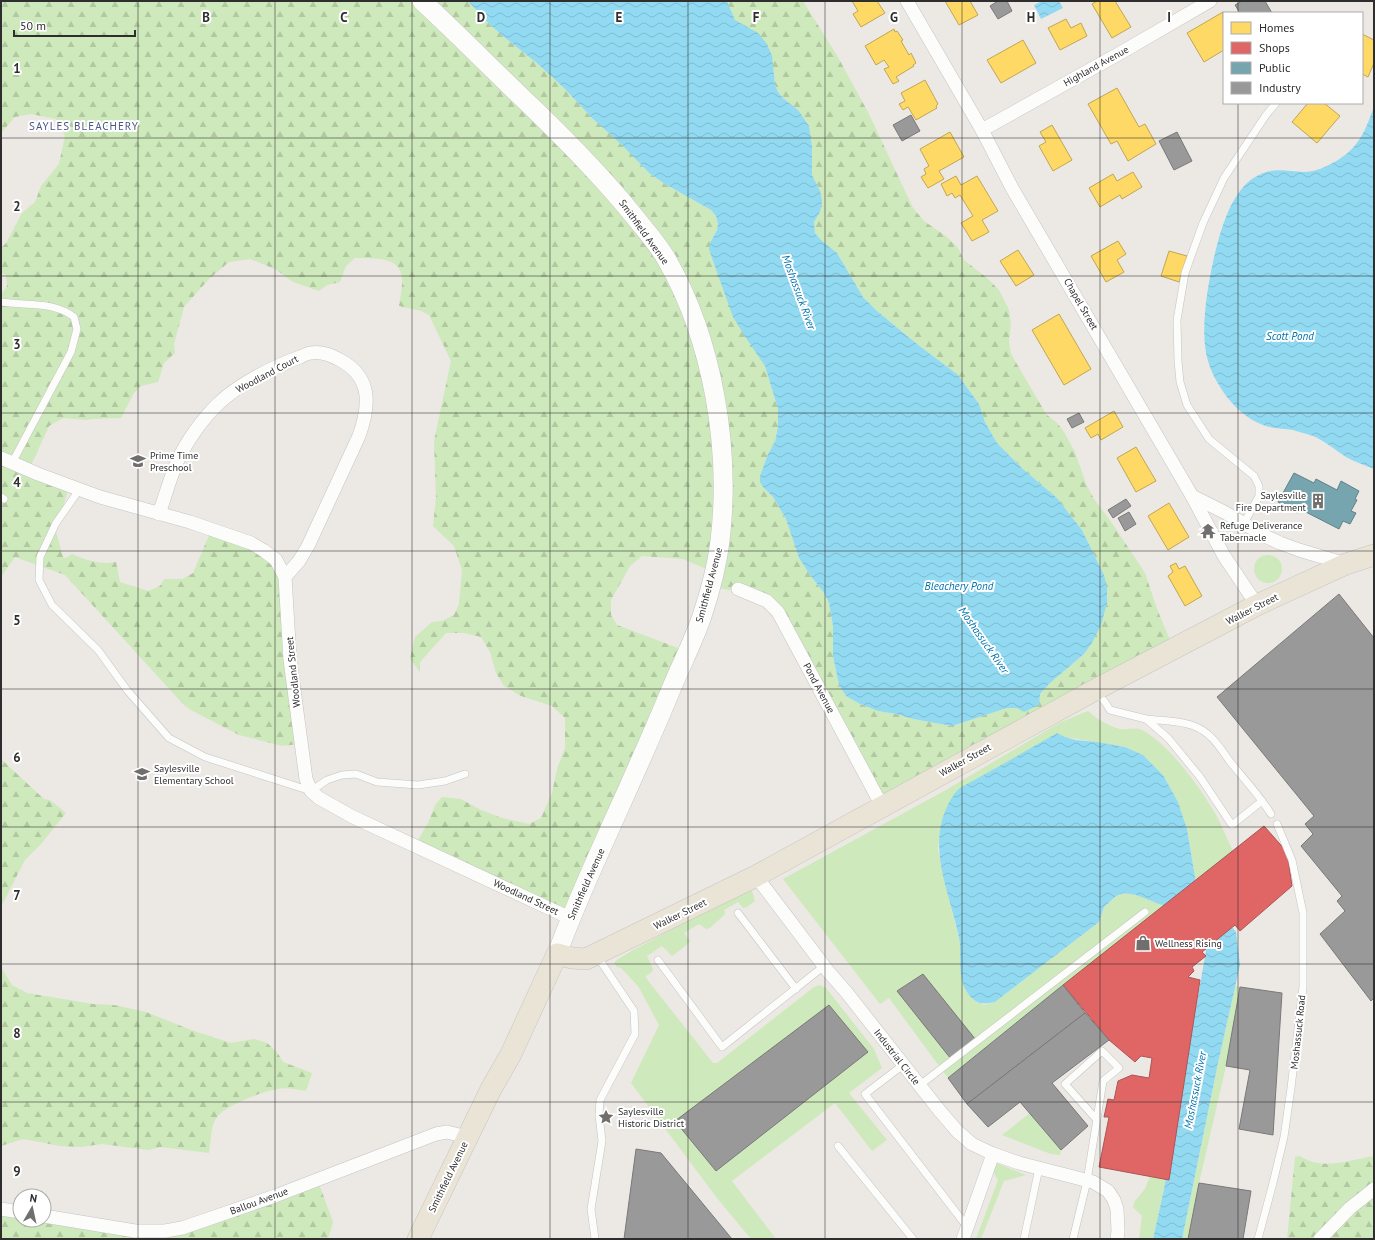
<svg xmlns="http://www.w3.org/2000/svg" width="1375" height="1240" viewBox="0 0 1375 1240" font-family="'PT Sans',sans-serif">
<style>
.grass{fill:#cee9bb}
.forest{fill:url(#forest-firs)}
.water{fill:url(#water-waves)}
.homes{fill:#ffd966;stroke:#c0a655}
.shops{fill:#e06666;stroke:#ab5555}
.public{fill:#76a5af;stroke:#608188}
.industry{fill:#999;stroke:#797979}
.lines{fill:none;stroke-linecap:round;stroke-linejoin:round}
.service-casing{stroke:#c5c4c5;stroke-width:8}
.minor-casing{stroke:#c5c4c5;stroke-width:14}
.secondary-casing{stroke:#c5c4c5;stroke-width:20}
.primary-casing{stroke:#c6c5c4;stroke-width:22}
.service{stroke:#fcfcfb;stroke-width:7}
.minor{stroke:#fcfcfb;stroke-width:13}
.secondary{stroke:#fcfcfb;stroke-width:19}
.primary{stroke:#e9e4d5;stroke-width:21}
.grid{fill:none;stroke:#2e2e2e;stroke-width:1;stroke-opacity:0.55}
.labels{text-anchor:middle;dominant-baseline:central;stroke-width:4;stroke-linejoin:round;paint-order:stroke}
.street-label{font-size:10px;fill:#2e2e2e;stroke:#fff}
.poi-label{font-size:10px;fill:#2e2e2e;stroke:#fff;text-anchor:start}
.neighbourhood-label{font-size:11px;letter-spacing:1px;fill:#495483;stroke:#fff}
.water-label{font-size:11px;font-style:italic;fill:#0373ac;stroke:#fff}
.grid-label{font-size:13px;text-anchor:middle;font-weight:bold;fill:#2e2e2e;stroke:#fff;stroke-width:4;stroke-linejoin:round;paint-order:stroke}
</style>
<defs>
<pattern id="forest-firs" width="22" height="20" patternUnits="userSpaceOnUse"><rect width="22" height="20" fill="#cee9bb"/><path d="M5 1l3.5 6h-7zM16 11l3.5 6h-7z" fill="#b1c8a1"/></pattern>
<pattern id="water-waves" width="16" height="10" patternUnits="userSpaceOnUse"><rect width="16" height="10" fill="#92daf2"/><path d="M0 5q4-4 8 0t8 0" fill="none" stroke="#7ebbd0"/></pattern>
</defs>
<rect width="100%" height="100%" fill="#ece8e4"/>
<g class="grass">
<circle cx="1268" cy="569" r="14"/>
<path d="M1088 711C1097 719 1108 726 1120 729 1128 730 1136 726 1144 731 1171 747 1200 787 1216 815 1222 826 1227 839 1233 851L1196 883 1187 829 1178 802 1163 775 1143 755 1125 747 1065 737 956 791 947 810 940 830 938 849 945 884 959 939 961 965 967 992 974 1000 984 1005 995 1002 1099 922 1104 907 1116 896 1124 893 1136 895 1164 905 948 1078 889 998 880 1004 783 879 946 790 1059 723Z"/>
<polygon points="747,890 752,891 755,901 747,907 743,908 738,902 724,910 725,914 710,928 706,929 699,924 684,933 690,941 688,944 672,956 662,946 647,956 653,969 652,972 646,976 646,978 713,1063 717,1063 814,987 820,985 826,988 874,1049 882,1068 849,1093 887,1140 872,1151 835,1103 732,1181 776,1239 751,1239 717,1198 631,1083 659,1025 638,986 621,968 617,967 614,963 617,960 633,950"/>
<polygon points="1235,986 1240,987 1226,1066 1199,1183 1188,1239 1182,1239 1218,1063"/>
<polygon points="1030,1113 1061,1150 1060,1155 1051,1154 1002,1135"/>
<polygon points="984,1158 1026,1175 1004,1181 981,1239 976,1239 998,1180"/>
<polygon points="1150,1176 1166,1179 1153,1239 1139,1239 1142,1216 1133,1207 1135,1201 1145,1189"/>
</g>
<g class="forest">
<path d="M1 1H468L485 20 504 37 538 64 564 88 592 118 622 145 649 173 665 184 711 210 716 216 718 224 717 230 711 241 713 261 722 283 765 366 778 409V426L775 442 768 454 760 476 763 487 773 497 786 519 799 558 810 575 824 593 829 603 833 626V656L839 685 846 696 860 704 878 711 896 714 913 719 952 726 1007 708H1017L1040 694 1050 683 1084 654 1092 643 1104 575 1082 530 1057 498 1023 469 997 443 985 422 979 404 958 375 917 344 877 311 863 297 837 253 821 240 815 233 814 222 820 212V191L812 175 811 167 798 110 783 98 778 92 775 85 773 71 743 26 735 21 727 1H803L839 59 869 114 913 208 924 221 947 237 958 248 964 260 987 278 999 290 1009 310 1011 324 1009 341 1011 354 1046 414 1057 423 1064 432 1075 452 1086 484 1094 499 1112 523 1145 573 1157 609 1175 652 887 806 776 609 754 594 718 588 711 571 683 559 642 556 630 566 611 600V615L617 625 686 651 570 918 417 842 428 823 435 805 442 797 461 799 481 810 502 818 529 824 541 818 552 793 557 769 565 748V718L552 706 521 696 504 686 496 673 490 652 481 637 464 633H446L420 662V672L410 659 415 637 432 622 442 621 454 615 459 604 462 570 454 546 433 526 436 498 434 441 451 361 429 315 421 311 399 306C400 297 403 286 402 278 400 255 372 259 355 258L346 266 340 282 327 285 319 291 293 282 275 269 250 259 229 262 209 279 184 307 174 344 175 353 164 363 158 382 141 386 134 393 121 418 92 419 87 420 63 418 49 426 28 472 65 490 67 493 56 532 63 557 66 558 72 554C86 560 100 565 116 562L120 582 148 591 160 586 164 579H183L193 573 210 533 260 554 281 571 299 744 282 746 239 735 191 710 184 705 65 575 15 557 1 577V295L7 286 6 275 1 273V248L6 243 22 213 35 202 41 186 59 164 65 136 56 119 31 114 15 117 1 133Z"/>
<polygon points="1,759 44,799 50,800 66,813 41,844 25,860 2,905 1,913"/>
<path d="M1 967 12 985 27 993 93 1004 114 1005 146 1012 191 1030 231 1043 254 1039 267 1043 277 1052 283 1062 312 1073 306 1091C298 1090 287 1087 278 1089 263 1091 226 1105 217 1117 210 1126 211 1143 209 1153L161 1147 148 1150 102 1144 81 1147 60 1146 23 1139 1 1146Z"/>
<path d="M1299 1156C1305 1159 1311 1162 1317 1163 1336 1166 1356 1159 1374 1156V1239H1287L1295 1157Z"/>
<polygon points="319,1184 333,1222 328,1239 1,1239 1,1210 20,1214 20,1220 44,1220 176,1234"/>
</g>
<g class="water">
<polygon points="468,1 727,1 735,20 758,33 767,44 772,56 775,85 778,92 783,98 798,110 809,126 812,147 812,175 820,191 822,201 820,212 814,222 815,233 821,240 837,253 863,297 877,311 917,344 958,375 979,404 985,422 997,443 1023,469 1057,498 1082,530 1104,575 1107,588 1107,603 1101,625 1092,643 1084,654 1050,683 1040,694 1039,705 1024,712 1017,708 1007,708 952,726 913,719 896,714 878,711 860,704 846,696 839,685 833,656 833,626 829,603 824,593 810,575 799,558 786,519 773,497 763,487 760,482 760,476 768,454 775,442 778,426 778,409 765,366 746,338 733,317 713,261 709,249 711,241 717,230 718,224 716,216 711,210 665,184 649,173 622,145 592,118 564,88 538,64 504,37 485,20"/>
<polygon points="1042,1 1059,1 1063,8 1041,19 1034,5"/>
<path d="M1374 106V469C1365 465 1355 462 1346 457 1335 450 1325 441 1313 436 1307 434 1299 432 1293 430 1283 428 1272 429 1263 425 1247 419 1234 407 1224 393 1218 384 1212 374 1209 364 1199 336 1207 290 1213 262 1219 236 1229 195 1252 179 1271 166 1283 171 1304 172 1311 172 1321 169 1327 166 1356 152 1364 136 1374 106Z"/>
<path d="M1057 733 1065 737 1076 740 1097 742 1125 747 1143 755 1163 775 1178 802 1187 829 1196 883 1236 932 1240 965 1218 1063 1182 1239H1153L1164 1189 1206 951 1170 908 1136 895 1124 893 1116 896 1104 907 1099 922 995 1002C982 1005 975 1004 967 992 957 977 962 955 959 938 949 889 922 840 955 793 960 786 972 782 978 778 1005 763 1031 748 1057 733Z"/>
</g>
<g class="homes">
<polygon points="852,1 877,1 885,13 861,27 853,14 858,11"/>
<polygon points="945,1 970,1 978,15 959,25"/>
<polygon points="1097,1 1115,1 1131,27 1112,38 1092,4"/>
<polygon points="1223,12 1224,50 1204,62 1187,33"/>
<polygon points="1066,19 1071,28 1081,23 1087,36 1060,50 1048,28"/>
<polygon points="894,29 895,32 897,31 903,40 901,41 909,55 911,53 916,63 913,65 914,66 896,77 899,81 893,84 884,69 889,67 884,60 876,65 865,46"/>
<polygon points="1362,34 1374,40 1374,63 1368,77 1362,74"/>
<polygon points="1023,40 1036,63 1001,83 987,60"/>
<polygon points="925,80 938,104 936,106 937,108 916,120 908,107 903,110 899,104 905,101 901,93"/>
<polygon points="1117,88 1139,127 1145,124 1156,144 1128,161 1117,141 1111,144 1088,104"/>
<polygon points="1308,103 1324,103 1340,116 1317,143 1292,122"/>
<polygon points="1052,125 1072,160 1053,171 1039,146 1046,142 1040,132"/>
<polygon points="950,132 964,157 939,171 944,179 928,188 921,177 926,174 924,169 929,166 920,149"/>
<polygon points="1133,172 1142,187 1122,199 1120,195 1100,207 1089,188 1113,174 1117,181"/>
<polygon points="956,176 961,185 977,176 998,211 982,220 989,232 972,241 961,223 973,216 960,195 955,198 952,193 947,196 941,184"/>
<polygon points="1118,241 1126,254 1117,260 1124,272 1106,282 1091,256"/>
<polygon points="1018,250 1034,275 1016,286 1000,261"/>
<polygon points="1169,251 1187,256 1179,282 1161,276"/>
<polygon points="1059,314 1091,369 1064,385 1032,330"/>
<polygon points="1114,411 1123,427 1101,440 1098,434 1091,438 1085,428"/>
<polygon points="1136,447 1156,481 1136,492 1117,458"/>
<polygon points="1169,503 1189,537 1168,550 1148,516"/>
<polygon points="1176,563 1179,569 1185,566 1202,596 1185,606 1168,576 1173,572 1170,566"/>
</g>
<polygon class="shops" points="1264,826 1287,852 1292,886 1240,931 1235,925 1202,952 1206,956 1192,967 1194,971 1188,977 1200,980 1169,1180 1099,1167 1109,1117 1104,1117 1108,1099 1114,1100 1118,1081 1132,1075 1149,1078 1152,1058 1141,1056 1135,1062 1109,1040 1063,985"/>
<polygon class="public" points="1294,473 1314,483 1316,479 1337,490 1341,481 1359,491 1355,499 1357,500 1351,511 1356,513 1350,524 1343,521 1339,529 1300,509 1298,513 1278,502"/>
<g class="industry">
<polygon points="998,1 1007,1 1012,11 998,19 990,6"/>
<polygon points="1242,1 1265,1 1272,13 1240,13 1235,5"/>
<polygon points="911,115 920,131 902,141 893,125"/>
<polygon points="1177,132 1192,161 1174,170 1159,141"/>
<polygon points="1079,413 1084,422 1072,428 1067,419"/>
<polygon points="1126,499 1131,506 1113,518 1108,510"/>
<polygon points="1129,512 1136,524 1125,531 1118,518"/>
<polygon points="1339,594 1374,638 1374,998 1371,1001 1320,934 1345,911 1337,901 1342,896 1301,846 1313,834 1305,824 1314,816 1217,697"/>
<polygon points="923,974 976,1040 951,1059 897,991"/>
<polygon points="1063,985 1085,1013 967,1104 948,1078"/>
<polygon points="1240,987 1282,993 1273,1135 1239,1129 1250,1070 1226,1066"/>
<polygon points="829,1005 868,1052 716,1171 675,1121"/>
<polygon points="1085,1013 1109,1040 1052,1083 1088,1126 1061,1150 1020,1102 988,1127 967,1104"/>
<polygon points="636,1149 661,1153 732,1239 624,1239"/>
<polygon points="1199,1183 1251,1191 1243,1239 1188,1239"/>
</g>
<g class="lines">
<defs>
<g id="service">
<path d="M1 302C26 306 53 301 74 317L77 329 71 352 12 463"/>
<polyline points="79,490 56,523 40,557 39,580 52,605 98,650 127,690 169,738 205,757 311,791 327,780 342,775 356,774 377,782 418,785 445,781 465,774"/>
<polyline points="1,497 4,499"/>
<polyline points="1244,523 1259,496 1259,486 1254,476 1209,439 1187,405 1180,382 1178,361 1177,320 1185,273 1203,223 1224,178 1266,115 1276,103"/>
<path d="M1096 693 1105 702 1110 710C1122 713 1134 716 1146 719 1162 721 1179 720 1194 726 1212 733 1220 748 1231 763 1245 780 1259 795 1271 814"/>
<polyline points="1146,719 1168,738 1200,777 1232,825 1262,801"/>
<polyline points="738,913 796,989"/>
<polyline points="658,960 722,1047 824,966"/>
<polyline points="903,1065 865,1094 968,1228"/>
<polyline points="920,1085 1145,912"/>
<polyline points="838,1146 913,1239"/>
<polyline points="595,1239 591,1209 602,1141 599,1115 600,1100 635,1034 634,1011 597,956"/>
<polyline points="1024,1239 1039,1168"/>
<polyline points="1073,1239 1087,1181 1103,1081 1119,1068 1102,1051 1065,1084 1097,1120"/>
<polyline points="1258,1239 1273,1183 1284,1137 1291,1088 1303,987 1303,913 1292,860 1277,824"/>
</g>
<g id="minor">
<polyline points="907,1 982,130 1012,188 1192,496 1224,556 1257,605"/>
<polyline points="982,130 1122,52 1210,1"/>
<polyline points="1,458 38,474 100,497 190,522 251,543 263,550 276,560 285,577 290,660 306,779 311,791 319,798 353,817 570,918"/>
<polyline points="1192,496 1224,512 1265,536 1280,543 1299,550 1346,564"/>
<path d="M159 514C165 497 170 478 177 462 186 442 203 418 219 403 239 384 274 366 300 357 304 355 308 353 311 353 322 351 331 355 340 360 372 377 370 405 359 436L308 546 299 561 285 577"/>
<polyline points="738,589 767,601 778,612 882,806"/>
<polyline points="756,876 827,970 847,993 939,1110 957,1131 972,1144 993,1154 1019,1163 1093,1182 1108,1191 1114,1200 1117,1209 1118,1231 1117,1239"/>
<polyline points="1,1209 20,1212"/>
<polyline points="44,1216 135,1231 165,1231 182,1228 275,1196 436,1134 447,1132 467,1137"/>
<polyline points="963,1239 993,1154"/>
<polyline points="1320,1239 1350,1208 1374,1189"/>
</g>
<path id="secondary" d="M422 1C461 37 498 75 537 112 571 145 604 179 634 216 645 230 658 244 667 260 713 341 731 448 720 541 717 566 710 592 702 616 694 640 682 663 672 687 652 736 630 784 608 833 590 873 572 913 557 954"/>
<polyline id="primary" points="418,1239 491,1089 511,1054 557,954 572,958 586,959 756,876 1093,691 1257,605 1346,564 1374,555"/>
</defs>
<use href="#service" class="service-casing"/>
<use href="#minor" class="minor-casing"/>
<use href="#secondary" class="secondary-casing"/>
<use href="#primary" class="primary-casing"/>
<use href="#service" class="service"/>
<use href="#minor" class="minor"/>
<use href="#secondary" class="secondary"/>
<use href="#primary" class="primary"/>
</g>
<path class="grid" d="M138 1V1239M275 1V1239M412 1V1239M550 1V1239M688 1V1239M825 1V1239M962 1V1239M1100 1V1239M1238 1V13M1238 103V1239M1 138H1374M1 276H1374M1 413H1374M1 551H1374M1 689H1374M1 827H1374M1 964H1374M1 1102H1374"/>
<defs>
<symbol id="school-bare" viewBox="-9 -9 18 18"><path d="M0-5L7-2L0 1L-7-2ZM-4 1L0 2.5L4 1V4Q0 6-4 4Z" fill="#706f6e" stroke="#fff" stroke-width="2.5" paint-order="stroke"/></symbol>
<symbol id="building-bare" viewBox="-9 -9 18 18"><path d="M-4-6H4V6H1V3H-1V6H-4ZM-2.5-4.3h1.7v1.8h-1.7ZM.8-4.3h1.7v1.8H.8ZM-2.5-1h1.7V.8h-1.7ZM.8-1h1.7V.8H.8Z" fill="#706f6e" stroke="#fff" stroke-width="2.5" paint-order="stroke"/></symbol>
<symbol id="temple-bare" viewBox="-9 -9 18 18"><path d="M0-6L5-2H3V0L6.5 2.5H4V6H1.5V3h-3V6H-4V2.5H-6.5L-3 0V-2H-5Z" fill="#706f6e" stroke="#fff" stroke-width="2.5" paint-order="stroke"/></symbol>
<symbol id="shop-bare" viewBox="-9 -9 18 18"><path d="M-5-2.5h2.3a2.7 3.5 0 0 1 5.4 0H5L5.5 6h-11ZM-1.5-2.5h3a1.5 2.3 0 0 0-3 0Z" fill="#706f6e" stroke="#fff" stroke-width="2.5" paint-order="stroke"/></symbol>
<symbol id="sight-bare" viewBox="-9 -9 18 18"><path d="M0-6L1.8-2.2L6-1.7L2.9 1.2L3.7 5.4L0 3.3L-3.7 5.4L-2.9 1.2L-6-1.7L-1.8-2.2Z" fill="#706f6e" stroke="#fff" stroke-width="2.5" paint-order="stroke"/></symbol>
</defs>
<g fill-rule="evenodd">
<use href="#school-bare" x="127" y="450" width="22" height="22"/>
<use href="#building-bare" x="1307" y="490" width="22" height="22"/>
<use href="#temple-bare" x="1197" y="520" width="22" height="22"/>
<use href="#school-bare" x="131" y="763" width="22" height="22"/>
<use href="#shop-bare" x="1132" y="932" width="22" height="22"/>
<use href="#sight-bare" x="595" y="1106" width="22" height="22"/>
</g>
<g class="labels">
<g class="street-label">
<text transform="translate(1096 66) rotate(-29)">Highland Avenue</text>
<text transform="translate(644 232) rotate(54)">Smithfield Avenue</text>
<text transform="translate(1081 304) rotate(60)">Chapel Street</text>
<text transform="translate(267 374) rotate(-28)">Woodland Court</text>
<text transform="translate(709 585) rotate(-75)">Smithfield Avenue</text>
<text transform="translate(1252 609) rotate(-27)">Walker Street</text>
<text transform="translate(293 672) rotate(-96)">Woodland Street</text>
<text transform="translate(819 688) rotate(62)">Pond Avenue</text>
<text transform="translate(965 760) rotate(-29)">Walker Street</text>
<text transform="translate(586 884) rotate(-66)">Smithfield Avenue</text>
<text transform="translate(526 897) rotate(25)">Woodland Street</text>
<text transform="translate(680 914) rotate(-26)">Walker Street</text>
<text transform="translate(1298 1032) rotate(-84)">Moshassuck Road</text>
<text transform="translate(897 1057) rotate(52)">Industrial Circle</text>
<text transform="translate(448 1177) rotate(-64)">Smithfield Avenue</text>
<text transform="translate(259 1201) rotate(-20)">Ballou Avenue</text>
</g>
<g class="poi-label">
<text x="150" y="455">Prime Time<tspan x="150" dy="12">Preschool</tspan></text>
<text x="1306" y="495" text-anchor="end">Saylesville<tspan x="1306" dy="12">Fire Department</tspan></text>
<text x="1220" y="525">Refuge Deliverance<tspan x="1220" dy="12">Tabernacle</tspan></text>
<text x="154" y="768">Saylesville<tspan x="154" dy="12">Elementary School</tspan></text>
<text x="1155" y="943">Wellness Rising</text>
<text x="618" y="1111">Saylesville<tspan x="618" dy="12">Historic District</tspan></text>
</g>
<g class="neighbourhood-label">
<text x="84" y="126">SAYLES BLEACHERY</text>
</g>
<g class="water-label">
<text transform="translate(799 292) rotate(70)">Moshassuck River</text>
<text x="1290" y="336">Scott Pond</text>
<text x="959" y="586">Bleachery Pond</text>
<text transform="translate(984 640) rotate(55)">Moshassuck River</text>
<text transform="translate(1195 1090) rotate(-79)">Moshassuck River</text>
</g>
</g>
<g class="grid-label">
<text x="206" y="22">B</text>
<text x="344" y="22">C</text>
<text x="481" y="22">D</text>
<text x="619" y="22">E</text>
<text x="756" y="22">F</text>
<text x="894" y="22">G</text>
<text x="1031" y="22">H</text>
<text x="1169" y="22">I</text>
<text x="17" y="73">1</text>
<text x="17" y="211">2</text>
<text x="17" y="349">3</text>
<text x="17" y="487">4</text>
<text x="17" y="625">5</text>
<text x="17" y="762">6</text>
<text x="17" y="900">7</text>
<text x="17" y="1038">8</text>
<text x="17" y="1176">9</text>
</g>
<rect width="1375" height="1240" fill="none" stroke="#2e2e2e" stroke-width="4"/>
<rect x="1223" y="12" width="140" height="92" fill="#ffffff" stroke="#ababab"/>
<rect x="1231" y="22" width="20" height="12" fill="#ffd966" stroke="#ababab"/>
<text x="1259" y="32" font-size="12" fill="#2e2e2e">Homes</text>
<rect x="1231" y="42" width="20" height="12" fill="#e06666" stroke="#ababab"/>
<text x="1259" y="52" font-size="12" fill="#2e2e2e">Shops</text>
<rect x="1231" y="62" width="20" height="12" fill="#76a5af" stroke="#ababab"/>
<text x="1259" y="72" font-size="12" fill="#2e2e2e">Public</text>
<rect x="1231" y="82" width="20" height="12" fill="#999999" stroke="#ababab"/>
<text x="1259" y="92" font-size="12" fill="#2e2e2e">Industry</text>
<g transform="translate(32 1208) rotate(9)"><circle r="19" fill="#ffffff" stroke="#ababab"/>
<path d="M0-3L7 15L0 10L-7 15Z" fill="#706f6e"/>
<text y="-6" font-size="11" font-weight="bold" text-anchor="middle" fill="#2e2e2e">N</text>
</g>
<path d="M14 30v6h121v-6" fill="none" stroke="#2e2e2e" stroke-width="2"/>
<text x="20" y="30" font-size="12" fill="#2e2e2e" stroke="#ffffff" stroke-width="3" paint-order="stroke">50 m</text>
</svg>
